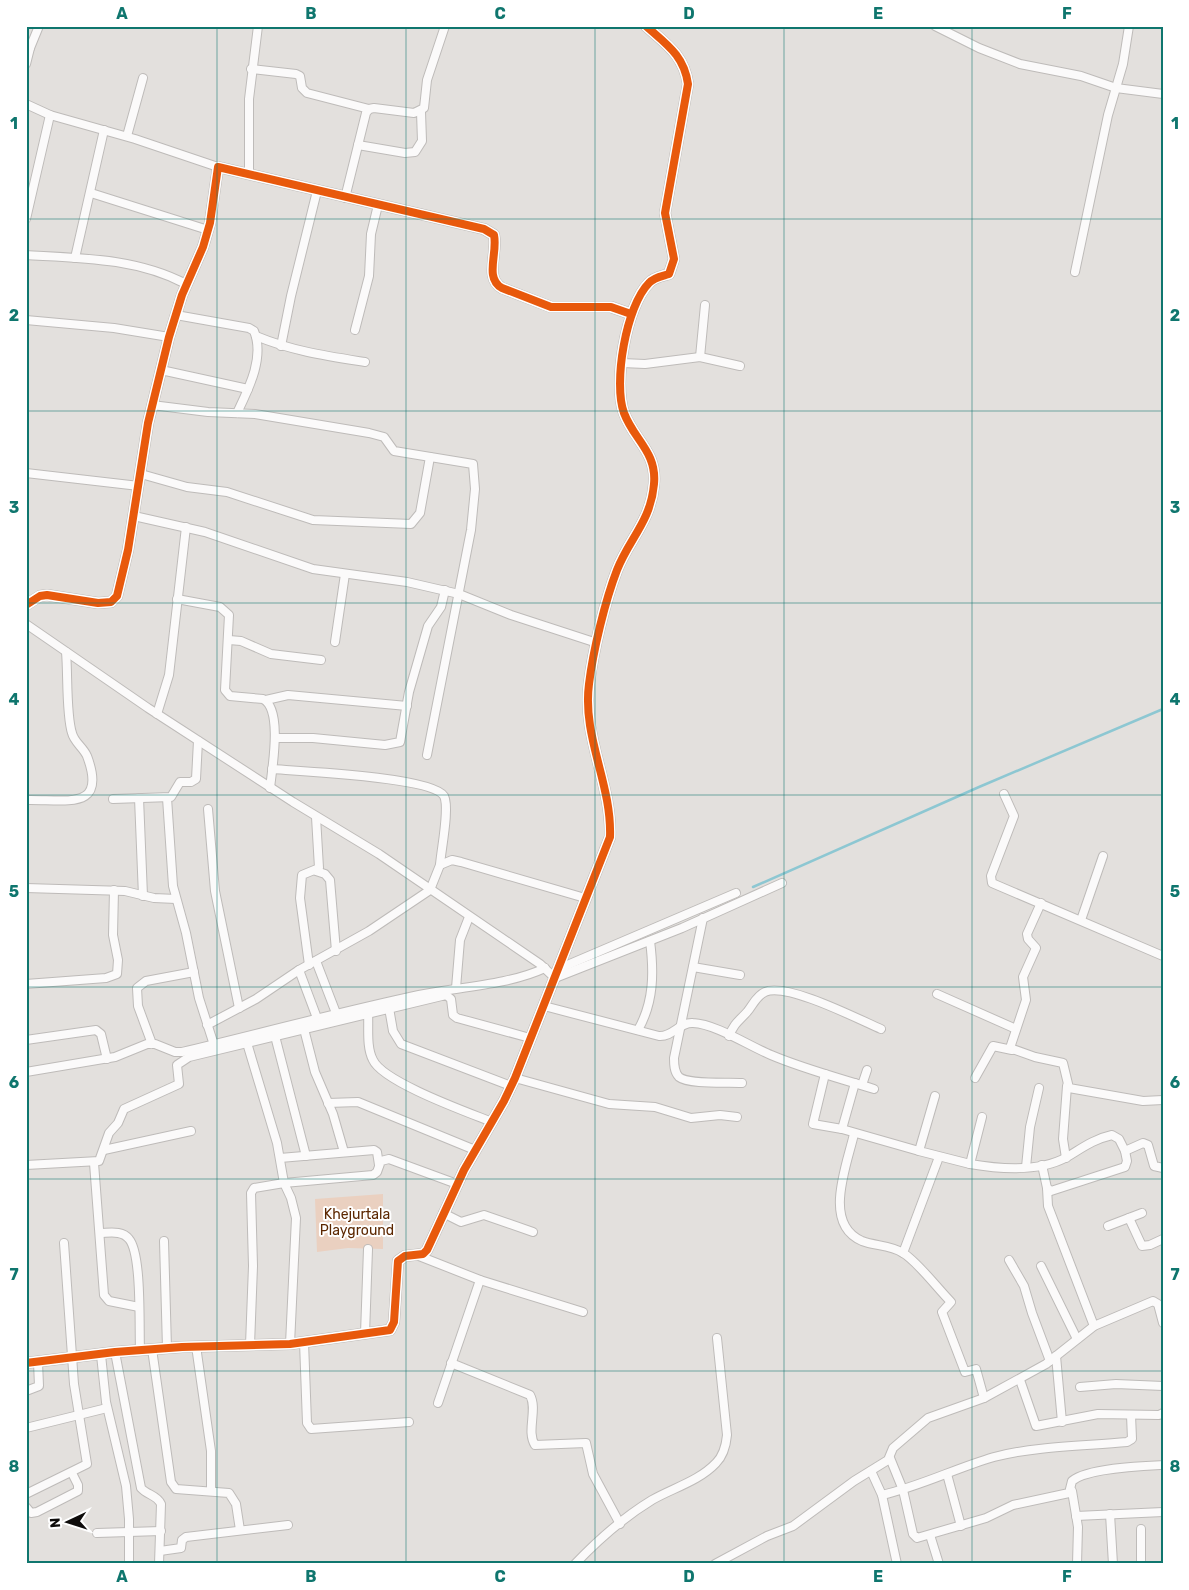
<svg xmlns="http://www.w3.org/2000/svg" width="1189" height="1590" viewBox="0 0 1189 1590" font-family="Rubik,sans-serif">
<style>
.green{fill:#ead0c0}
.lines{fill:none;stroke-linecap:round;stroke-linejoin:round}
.stream{stroke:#8dc7d2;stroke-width:2.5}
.minor-casing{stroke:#bebbb9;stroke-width:10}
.tertiary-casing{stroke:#bebbb9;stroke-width:12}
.minor{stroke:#fbfafa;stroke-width:8}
.tertiary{stroke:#fbfafa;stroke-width:10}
.cycleway-casing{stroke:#fff;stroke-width:11}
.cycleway{stroke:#e8590c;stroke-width:8}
.grid{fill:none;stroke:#0f766e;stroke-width:1;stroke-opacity:0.55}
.labels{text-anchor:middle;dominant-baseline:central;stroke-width:4;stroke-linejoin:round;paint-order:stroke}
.park-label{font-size:14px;fill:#5c2700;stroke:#fff}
.neatline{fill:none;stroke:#0f766e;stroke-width:2}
.grid-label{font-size:16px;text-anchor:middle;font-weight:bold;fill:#0f766e}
</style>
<rect width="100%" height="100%" fill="#e3e0dd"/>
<polygon class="green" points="383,1194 383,1249 348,1248 317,1252 315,1199"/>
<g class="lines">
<polyline class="stream" points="753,887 979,787 1163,709"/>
<defs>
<g id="minor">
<polyline points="935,26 979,48 1020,64 1081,76 1116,88 1163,94"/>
<polyline points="26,43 30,48 26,64"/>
<polyline points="30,48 39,26"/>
<polyline points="251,69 296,74 300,76 302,88 307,93 369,109"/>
<polyline points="26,104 50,115 135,139 218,167"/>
<polyline points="127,136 143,78"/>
<polyline points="358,145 405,153 415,152 422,141 421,112"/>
<polyline points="249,174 249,99 258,26"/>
<polyline points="91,193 208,230"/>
<polyline points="345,198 366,113 369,109 374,108 414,113 424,108 427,80 445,26"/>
<polyline points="26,219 50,115"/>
<path d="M26 255C80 258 137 258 186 284"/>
<polyline points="75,258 104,130"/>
<polyline points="1075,272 1108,115 1123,64 1129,26"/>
<path d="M176 315 249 328 254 331C265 358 248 390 237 413"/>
<polyline points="26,320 114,328 169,337"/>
<polyline points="355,330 369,276 371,234 378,205"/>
<path d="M256 336C292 351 327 356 365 362"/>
<polyline points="281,346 291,296 317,191"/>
<polyline points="700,357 705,305"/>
<polyline points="622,363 645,364 700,357 740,366"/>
<polyline points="161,370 248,389"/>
<polyline points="152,405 208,412 255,414 369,433 384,437 394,451 473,464 475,489 471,530 427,755"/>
<polyline points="26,473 139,486"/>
<polyline points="141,474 187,487 227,492 313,520 411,524 420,513 430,457"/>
<polyline points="134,516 205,532 313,569 407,582 459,594 511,615 597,643"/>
<path d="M177 599 220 607 229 615 225 690 230 696 263 699C283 709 272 769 270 788"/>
<polyline points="26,624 148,708 293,802 379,854 540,964 555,978 682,928 782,883"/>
<polyline points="229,640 241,641 271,654 321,660"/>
<polyline points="335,642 345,574"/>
<polyline points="266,700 288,695 407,706"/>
<polyline points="157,714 169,675 186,527"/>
<polyline points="275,738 313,738 385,745 400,742 409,692 428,626 441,607 445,590"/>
<path d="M272 769C298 771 433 777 444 796 450 808 441 850 440 865"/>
<polyline points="1004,794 1014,816 991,876 992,883 1163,956"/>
<polyline points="139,798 143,896"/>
<polyline points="167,798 173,886 186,933 199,998 214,1045"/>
<polyline points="113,799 171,797 180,782 191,782 196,779 198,741"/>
<path d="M26 800C65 799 108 812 87 756 83 747 74 742 72 733 66 715 68 673 66 652"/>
<polyline points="208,809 215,891 239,1008"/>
<polyline points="316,871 325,874 330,880 336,951"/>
<polyline points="26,888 125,891 154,898 176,899"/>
<polyline points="1041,903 1027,934 1028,939 1036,948 1023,977 1026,1000 1010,1048 1035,1057 1063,1063 1069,1088 1143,1101 1163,1100"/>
<path d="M703 918 674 1058C674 1064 674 1072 679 1077 689 1085 728 1082 742 1083"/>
<polyline points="1081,920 1103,856"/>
<polyline points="316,961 336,1013"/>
<polyline points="309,965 300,898 302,875 319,868 316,817"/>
<polyline points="693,967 740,975"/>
<polyline points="558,969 736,893"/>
<polyline points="299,970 317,1018"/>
<polyline points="26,984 106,978 117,974 118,960 113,935 114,890"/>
<polyline points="456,988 460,940 469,917"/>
<polyline points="937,994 1016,1029"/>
<path d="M544 1006 659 1036C673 1037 679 1022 693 1023 716 1024 749 1046 771 1055 804 1069 839 1078 874 1089"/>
<polyline points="389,1008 393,1031 401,1044 511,1086"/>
<path d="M368 1013C369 1027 366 1047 373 1060 383 1082 467 1112 492 1122"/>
<polyline points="207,1025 256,999 299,970 369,931 430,890 440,865 452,860 461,862 585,898"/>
<polyline points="304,1029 315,1072 333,1114 344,1152"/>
<path d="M638 1030C654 1002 654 972 650 941"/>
<polyline points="275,1036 306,1156"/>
<path d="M729 1036C735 1022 738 1022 747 1012 753 1005 756 996 765 992 786 982 858 1019 881 1029"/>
<polyline points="26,1040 96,1030 101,1034 107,1059"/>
<polyline points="247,1043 277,1143 284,1183 291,1198 296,1218 290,1344"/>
<polyline points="152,1044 138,1006 137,988 146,981 194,972"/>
<path d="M26 1072 115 1057 147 1044H155L175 1052H182C261 1033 340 1012 419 995 459 987 509 985 545 968"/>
<polyline points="825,1074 813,1124 842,1129 919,1151"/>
<polyline points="515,1078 609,1104 655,1107 691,1118 720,1115 737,1117"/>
<polyline points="975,1078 993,1046 1012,1050"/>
<polyline points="862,1085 867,1070"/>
<polyline points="935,1096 919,1151 970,1164"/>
<polyline points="328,1103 358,1102 475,1150"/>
<path d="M982 1117 970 1164C999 1169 1040 1172 1067 1157 1082 1148 1094 1139 1112 1135L1119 1139 1125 1151 1143 1143 1148 1145 1154 1166 1163 1168"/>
<polyline points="842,1129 855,1083"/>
<path d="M854 1134C847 1165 822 1224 862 1241 875 1246 891 1245 903 1253 917 1261 938 1289 951 1302L942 1312 965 1372 976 1369 984 1398"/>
<polyline points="104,1150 191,1131"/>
<polyline points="280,1158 374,1150 377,1152 379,1165"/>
<polyline points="1066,1158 1063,1139 1067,1086"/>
<polyline points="94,1163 104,1295 109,1301 139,1307"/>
<polyline points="26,1165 99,1161 109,1133 118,1123 124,1109 179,1084 177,1065 189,1057 446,995 451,999 453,1015 457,1018 530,1038"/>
<polyline points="1042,1165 1047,1188 1051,1191 1125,1167 1127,1161 1125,1151"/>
<polyline points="1026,1167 1030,1127 1039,1088"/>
<polyline points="1047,1188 1048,1206 1094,1326"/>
<polyline points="443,1213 461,1222 484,1215 533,1232"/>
<polyline points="1129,1218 1142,1246 1150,1245 1163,1239"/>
<polyline points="1108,1226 1142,1213"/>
<path d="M100 1233C109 1233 122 1230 129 1239 142 1254 139 1327 140 1350"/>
<polyline points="164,1241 167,1348"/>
<polyline points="903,1253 939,1157"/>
<polyline points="419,1256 480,1280 583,1312"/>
<polyline points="1009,1260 1024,1286 1032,1313 1050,1361"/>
<polyline points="1041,1266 1077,1339"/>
<polyline points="365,1334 368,1249"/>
<polyline points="304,1342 307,1423 311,1429 409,1422"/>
<polyline points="250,1345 253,1266 251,1193 254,1188 284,1183 373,1175 377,1172 381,1161 389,1159 457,1184"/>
<polyline points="196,1346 211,1451 211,1491"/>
<polyline points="152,1349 171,1482 176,1489 229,1493 236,1504 240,1530"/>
<path d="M115 1352 141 1488C147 1495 157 1495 161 1504L159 1564"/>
<polyline points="101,1355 106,1402 126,1486 129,1519 129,1564"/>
<polyline points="1056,1356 1062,1422"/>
<path d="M451 1363 530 1395C538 1410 526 1431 535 1445L586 1443 593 1474 620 1524"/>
<polyline points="1020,1380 1036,1426 1098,1414 1159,1415 1163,1413"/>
<polyline points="1080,1387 1116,1384 1163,1386"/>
<polyline points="26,1391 39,1386 38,1362"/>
<polyline points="438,1403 480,1280"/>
<polyline points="26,1428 107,1408"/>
<path d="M890 1458 903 1490 913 1534 917 1538 986 1518 1013 1505 1069 1493 1072 1481C1088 1468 1142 1466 1163 1465"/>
<path d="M871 1471 882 1495C921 1486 956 1468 994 1457 1036 1446 1084 1446 1127 1442L1132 1439 1131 1415"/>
<polyline points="947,1474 961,1526"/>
<polyline points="1072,1491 1078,1527 1077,1564"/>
<polyline points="26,1494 87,1464 74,1384 64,1243"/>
<polyline points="882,1495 897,1564"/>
<polyline points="26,1507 31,1513 37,1512 78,1491 78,1485 72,1473"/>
<polyline points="1110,1514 1113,1564"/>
<polyline points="1076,1516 1163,1512"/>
<polyline points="1141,1529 1141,1564"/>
<polyline points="97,1533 161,1531"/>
<polyline points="930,1535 939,1564"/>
<polyline points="160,1551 181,1548 182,1540 186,1537 288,1525"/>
<path d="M575 1564C597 1541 624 1517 652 1500 673 1488 699 1481 716 1463 723 1456 726 1446 727 1435L717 1338"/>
<polyline points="715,1564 767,1536 793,1526 854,1481 888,1460 893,1448 928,1418 984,1398 1046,1364 1094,1326 1153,1301 1158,1304 1163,1323"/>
</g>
<g id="tertiary">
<path d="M26 605 40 596 47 595 98 603 111 602 117 596 128 550 148 423 169 337 182 295 203 247 210 223 218 167 484 229 494 235C498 253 484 278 502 288L551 307H611L631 314"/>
<path d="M26 1363 115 1352 182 1347 290 1344 390 1330 394 1322 398 1261 405 1256 423 1254 427 1250 464 1170 504 1101 515 1078 610 837C612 784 582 737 589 684 593 651 605 601 617 570 629 539 651 521 654 484 657 452 634 440 624 413 613 383 626 306 649 283 654 277 663 276 669 274L674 259 665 213 688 84C684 55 666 44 646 26"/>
</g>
</defs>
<use href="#minor" class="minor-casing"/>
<use href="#tertiary" class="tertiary-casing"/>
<use href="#minor" class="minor"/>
<use href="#tertiary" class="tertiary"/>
<defs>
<g id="cycleway">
<path d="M26 605 40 596 47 595 98 603 111 602 117 596 128 550 148 423 169 337 182 295 203 247 210 223 218 167 484 229 494 235C498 253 484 278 502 288L551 307H611L631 314"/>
<path d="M26 1363 115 1352 182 1347 290 1344 390 1330 394 1322 398 1261 405 1256 423 1254 427 1250 464 1170 504 1101 515 1078 610 837C612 784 582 737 589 684 593 651 605 601 617 570 629 539 651 521 654 484 657 452 634 440 624 413 613 383 626 306 649 283 654 277 663 276 669 274L674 259 665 213 688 84C684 55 666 44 646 26"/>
</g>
</defs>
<use href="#cycleway" class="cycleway-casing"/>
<use href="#cycleway" class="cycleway"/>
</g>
<path class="grid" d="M217 26V1564M406 26V1564M595 26V1564M784 26V1564M972 26V1564M26 219H1163M26 411H1163M26 603H1163M26 795H1163M26 987H1163M26 1179H1163M26 1371H1163"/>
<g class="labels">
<g class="park-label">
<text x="357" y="1214">Khejurtala<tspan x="357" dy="16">Playground</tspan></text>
</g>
</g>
<rect width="1189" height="1590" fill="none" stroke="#ffffff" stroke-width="55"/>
<g transform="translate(68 1522) rotate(266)" stroke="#ffffff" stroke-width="4" paint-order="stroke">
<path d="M0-4L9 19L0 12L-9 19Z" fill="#0e0c0b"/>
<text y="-8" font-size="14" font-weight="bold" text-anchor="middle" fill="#0e0c0b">N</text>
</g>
<rect x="28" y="28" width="1134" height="1534" class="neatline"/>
<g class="grid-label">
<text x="122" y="19">A</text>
<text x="311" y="19">B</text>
<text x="500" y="19">C</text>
<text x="689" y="19">D</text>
<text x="878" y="19">E</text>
<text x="1067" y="19">F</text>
<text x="14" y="129">1</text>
<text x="1175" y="129">1</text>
<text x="14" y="321">2</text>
<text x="1175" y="321">2</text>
<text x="14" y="513">3</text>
<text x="1175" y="513">3</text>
<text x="14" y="705">4</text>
<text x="1175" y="705">4</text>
<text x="14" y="897">5</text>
<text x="1175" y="897">5</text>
<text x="14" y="1088">6</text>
<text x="1175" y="1088">6</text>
<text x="14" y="1280">7</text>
<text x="1175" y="1280">7</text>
<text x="14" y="1472">8</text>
<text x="1175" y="1472">8</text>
<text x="122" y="1582">A</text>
<text x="311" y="1582">B</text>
<text x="500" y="1582">C</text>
<text x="689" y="1582">D</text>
<text x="878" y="1582">E</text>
<text x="1067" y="1582">F</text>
</g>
</svg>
